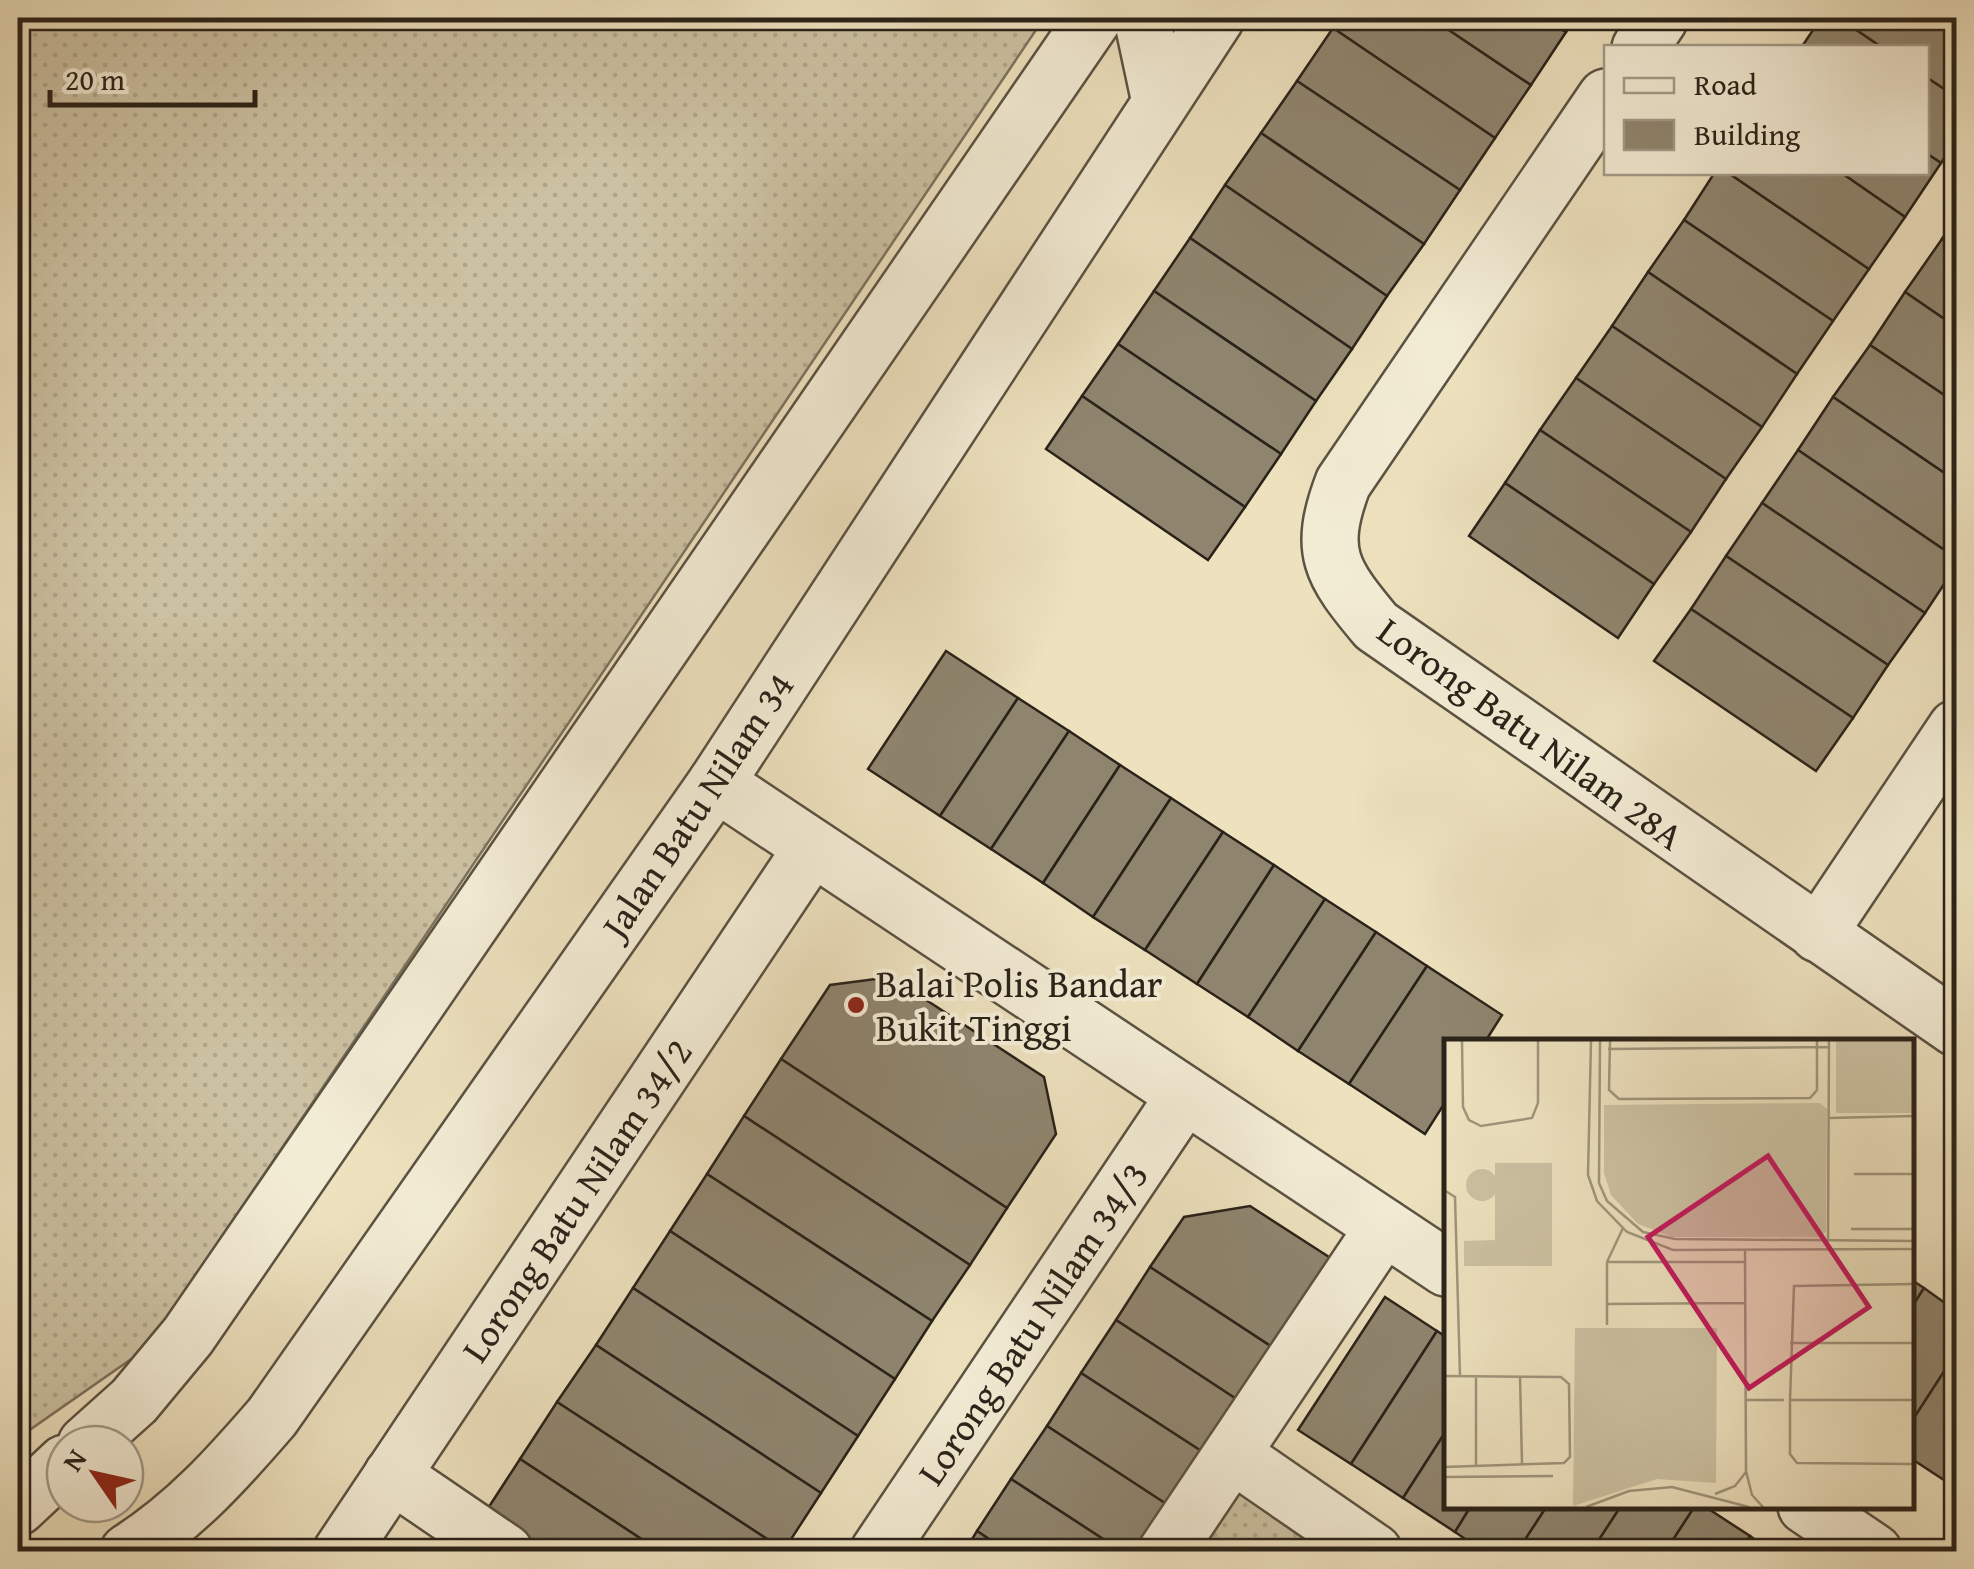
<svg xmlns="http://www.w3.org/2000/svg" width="1974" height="1569" viewBox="0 0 1974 1569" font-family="'Gentium Book Plus',serif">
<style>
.grass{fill:url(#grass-dots);stroke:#7b725e;stroke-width:2.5}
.building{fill:#8f856f;stroke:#2a2219;stroke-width:2.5}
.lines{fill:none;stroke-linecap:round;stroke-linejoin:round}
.minor-casing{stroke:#5b5242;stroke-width:60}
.minor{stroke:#f3ecd5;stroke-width:55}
.poi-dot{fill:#8f2418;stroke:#f3ecd5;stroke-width:4}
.labels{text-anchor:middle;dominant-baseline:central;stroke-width:8;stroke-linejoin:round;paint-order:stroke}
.street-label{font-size:38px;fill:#2a2219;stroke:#f3ecd5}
.poi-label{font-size:38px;fill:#2a2219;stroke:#f3ecd5;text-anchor:start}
.inset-road{fill:none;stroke:#9f957c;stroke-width:2.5}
.view{fill:#c2185b;fill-opacity:0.15;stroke:#c2185b;stroke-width:5}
.inset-edge{fill:none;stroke:#2a2219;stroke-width:5}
</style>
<defs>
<pattern id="grass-dots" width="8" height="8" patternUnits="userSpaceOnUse" patternTransform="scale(2.5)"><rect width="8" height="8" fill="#ccc1a2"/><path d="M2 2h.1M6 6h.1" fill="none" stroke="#afa68b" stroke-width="1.8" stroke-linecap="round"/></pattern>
</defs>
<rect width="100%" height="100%" fill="#ede1be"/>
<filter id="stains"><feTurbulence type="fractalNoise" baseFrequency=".002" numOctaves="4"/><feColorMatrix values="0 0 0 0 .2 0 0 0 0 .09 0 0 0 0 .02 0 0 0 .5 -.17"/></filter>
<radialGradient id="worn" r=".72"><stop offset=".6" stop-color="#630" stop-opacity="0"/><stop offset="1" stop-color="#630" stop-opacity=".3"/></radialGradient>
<g class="grass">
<polygon points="18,18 1037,18 1038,27 147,1348 18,1438"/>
<polygon points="1240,1492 1329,1552 1201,1552"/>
</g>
<g class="building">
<polygon points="1340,18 1431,18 1531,85 1495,138 1333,28"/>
<polygon points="1431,18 1544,18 1566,32 1531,85"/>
<polygon points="1544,18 1576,18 1566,32"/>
<polygon points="1821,18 1839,18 1883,48 1801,48"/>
<polygon points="1839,18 1956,20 1956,97 1926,77 1926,48 1883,48"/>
<polygon points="1333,28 1495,138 1460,190 1297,81"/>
<polygon points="1926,77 1956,97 1956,140 1941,163 1926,153"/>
<polygon points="1297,81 1460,190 1424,244 1261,133"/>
<polygon points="1261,133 1424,244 1387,296 1225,185"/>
<polygon points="1926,153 1941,163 1905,217 1840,172 1926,172"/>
<polygon points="1715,172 1727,172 1869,269 1833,321 1684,220"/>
<polygon points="1727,172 1840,172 1905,217 1869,269"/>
<polygon points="1225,185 1387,296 1352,349 1190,238"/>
<polygon points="1956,217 1956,249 1942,239"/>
<polygon points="1684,220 1833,321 1797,374 1648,272"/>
<polygon points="1190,238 1352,349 1316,401 1154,291"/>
<polygon points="1942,239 1956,249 1956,327 1905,292"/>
<polygon points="1648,272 1797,374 1762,427 1612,326"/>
<polygon points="1154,291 1316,401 1281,454 1118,344"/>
<polygon points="1905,292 1956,327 1956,403 1870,345"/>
<polygon points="1612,326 1762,427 1726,479 1576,378"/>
<polygon points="1118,344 1281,454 1245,507 1082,396"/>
<polygon points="1870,345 1956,403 1956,481 1833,397"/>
<polygon points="1576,378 1726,479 1691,532 1540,430"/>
<polygon points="1082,396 1245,507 1208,560 1046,449"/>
<polygon points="1833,397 1956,481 1956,558 1798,450"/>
<polygon points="1540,430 1691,532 1654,584 1505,483"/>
<polygon points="1798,450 1956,558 1956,566 1925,613 1762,503"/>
<polygon points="1505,483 1654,584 1618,638 1469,536"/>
<polygon points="1762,503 1925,613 1888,665 1726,556"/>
<polygon points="1726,556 1888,665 1853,718 1691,609"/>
<polygon points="1691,609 1853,718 1816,771 1654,661"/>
<polygon points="946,651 1018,698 940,816 868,769"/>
<polygon points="1018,698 1069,731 991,849 940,816"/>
<polygon points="1069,731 1120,765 1043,883 991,849"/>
<polygon points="1120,765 1171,798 1093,917 1043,883"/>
<polygon points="1171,798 1223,832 1145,950 1093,917"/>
<polygon points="1223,832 1274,865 1197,984 1145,950"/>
<polygon points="1274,865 1325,899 1248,1017 1197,984"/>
<polygon points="1325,899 1376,932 1298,1051 1248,1017"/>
<polygon points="1376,932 1427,966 1349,1084 1298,1051"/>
<polygon points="1427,966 1502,1015 1485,1042 1446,1042 1446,1101 1425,1134 1349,1084"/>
<polygon points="891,977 1044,1077 1056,1134 1007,1208 781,1059 830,985"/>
<polygon points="781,1059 1007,1208 970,1265 744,1116"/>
<polygon points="744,1116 970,1265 932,1321 707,1174"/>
<polygon points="707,1174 932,1321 895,1379 670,1231"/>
<polygon points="1250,1206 1340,1264 1281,1353 1150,1267 1184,1217"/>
<polygon points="670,1231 895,1379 858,1436 633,1288"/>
<polygon points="1150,1267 1281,1353 1247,1406 1116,1320"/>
<polygon points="1912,1280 1924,1288 1912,1307"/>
<polygon points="633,1288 858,1436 821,1493 596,1345"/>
<polygon points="1924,1288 1956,1311 1956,1353 1912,1421 1912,1307"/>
<polygon points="1385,1297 1437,1331 1351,1464 1298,1430"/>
<polygon points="1116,1320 1247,1406 1212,1458 1081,1373"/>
<polygon points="1437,1331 1446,1337 1446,1431 1403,1498 1351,1464"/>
<polygon points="596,1345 821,1493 784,1550 557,1402"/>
<polygon points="1956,1353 1956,1467 1947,1482 1912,1459 1912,1421"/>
<polygon points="1081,1373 1212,1458 1177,1511 1047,1426"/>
<polygon points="557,1402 784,1550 783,1552 661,1552 520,1459"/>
<polygon points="1047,1426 1177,1511 1151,1552 1123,1552 1011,1479"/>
<polygon points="1446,1431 1446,1506 1471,1506 1455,1532 1403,1498"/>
<polygon points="520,1459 661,1552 537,1552 483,1516"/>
<polygon points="1956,1467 1956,1488 1947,1482"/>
<polygon points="1011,1479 1123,1552 1008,1552 977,1531"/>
<polygon points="1471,1506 1547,1506 1517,1552 1484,1552 1455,1532"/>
<polygon points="1547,1506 1621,1506 1591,1552 1517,1552"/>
<polygon points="1621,1506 1695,1506 1665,1552 1591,1552"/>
<polygon points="1695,1506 1704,1506 1750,1536 1740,1552 1665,1552"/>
<polygon points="977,1531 1008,1552 964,1552"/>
<polygon points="1750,1536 1773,1552 1740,1552"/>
</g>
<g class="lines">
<defs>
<g id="minor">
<polyline points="1142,18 1160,102"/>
<polyline points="1640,48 1660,18"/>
<path d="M1606 97 1343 483C1317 552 1331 572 1376 626L1956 1028"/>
<polyline points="716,783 1446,1268"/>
<polyline points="1818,934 1956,728"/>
<polyline points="86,1444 134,1401 188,1336 1094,18"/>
<polyline points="1232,1454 1374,1552"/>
<polyline points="392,1475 505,1552"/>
<polyline points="1806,1506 1874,1552"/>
<polyline points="18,1507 65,1463"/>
<path d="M128 1552C186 1515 228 1468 272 1417L716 783 1216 18"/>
<polyline points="341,1552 812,848"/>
<polyline points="878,1552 1185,1095"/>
<polyline points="1166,1552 1384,1227"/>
</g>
</defs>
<use href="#minor" class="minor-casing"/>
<use href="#minor" class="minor"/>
</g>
<circle class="poi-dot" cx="856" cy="1005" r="10"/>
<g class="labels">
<g class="street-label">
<text transform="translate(1531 733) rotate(36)">Lorong Batu Nilam 28A</text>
<text transform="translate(697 805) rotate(-56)">Jalan Batu Nilam 34</text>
<text transform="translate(576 1200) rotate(-56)">Lorong Batu Nilam 34/2</text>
<text transform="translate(1032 1323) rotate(-56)">Lorong Batu Nilam 34/3</text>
</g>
<g class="poi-label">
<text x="876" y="983">Balai Polis Bandar<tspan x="876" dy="44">Bukit Tinggi</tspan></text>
</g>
</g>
<g transform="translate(1444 1039)">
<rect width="470" height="470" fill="#ede1be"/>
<path d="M376 64 383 70 382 193 375 198H228L194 185 167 156 160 134V66ZM51 124H108V227H20V202L51 201ZM131 289H273L272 444 213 440 129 467Z" fill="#ccc1a2"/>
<path d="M392 2H470V74H392Z" fill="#ccc1a2"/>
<path d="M22 146a16 16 0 1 1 32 0a16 16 0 1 1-32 0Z" fill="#ccc1a2"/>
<path class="inset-road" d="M18 2 19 68 25 81 37 87 88 79 94 64V2M147 2 144 136 153 162 183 193 229 211 470 210M156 2 155 144 163 162 199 193 231 200 470 202M166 2 165 51 175 60 366 59 373 51V2M164 10 385 8M385 79 470 77M410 135H470M0 151 11 158 16 337M407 190H470M384 202 385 2M301 212 302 432 308 456 319 468M163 223H301M470 245 350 247 346 361V415L353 424 470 425M163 265 301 264M163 286V223L179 189M346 304H470M0 337 117 338 125 345 126 418 120 424 0 428M32 337V427M76 337 78 425M302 361H340M346 361H470M0 438 109 437M271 455 291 447 302 433M142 468 185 452 228 448 305 468"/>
<path class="view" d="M324 117 425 268 305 349 204 198Z"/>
<rect width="470" height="470" class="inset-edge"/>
</g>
<rect width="1974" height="1569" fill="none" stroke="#ede1be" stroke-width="60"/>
<rect x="20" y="20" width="1934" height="1529" fill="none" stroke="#2a2219" stroke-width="5"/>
<rect x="30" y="30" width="1914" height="1509" fill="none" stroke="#2a2219" stroke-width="2.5"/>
<rect x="1604" y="45" width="325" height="130" fill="#f3ecd5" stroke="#a39b8a" stroke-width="2.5"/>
<rect x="1624" y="78" width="50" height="15" fill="#f3ecd5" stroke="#a39b8a" stroke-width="2.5"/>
<text x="1694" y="95" font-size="30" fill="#2a2219">Road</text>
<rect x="1624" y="120" width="50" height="30" fill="#8f856f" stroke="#a39b8a" stroke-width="2.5"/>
<text x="1694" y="145" font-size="30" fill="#2a2219">Building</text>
<g transform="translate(95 1474) rotate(304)"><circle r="48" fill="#f3ecd5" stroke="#a39b8a" stroke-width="2.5"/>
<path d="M0-8L18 38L0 25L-18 38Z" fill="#8f2418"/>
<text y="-15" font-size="28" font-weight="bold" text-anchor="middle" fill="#2a2219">N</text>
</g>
<path d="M50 90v15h205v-15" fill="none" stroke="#2a2219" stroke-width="5"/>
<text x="65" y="90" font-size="30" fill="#2a2219" stroke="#f3ecd5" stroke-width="8" paint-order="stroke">20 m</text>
<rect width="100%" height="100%" filter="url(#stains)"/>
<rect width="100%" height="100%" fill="url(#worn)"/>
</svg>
